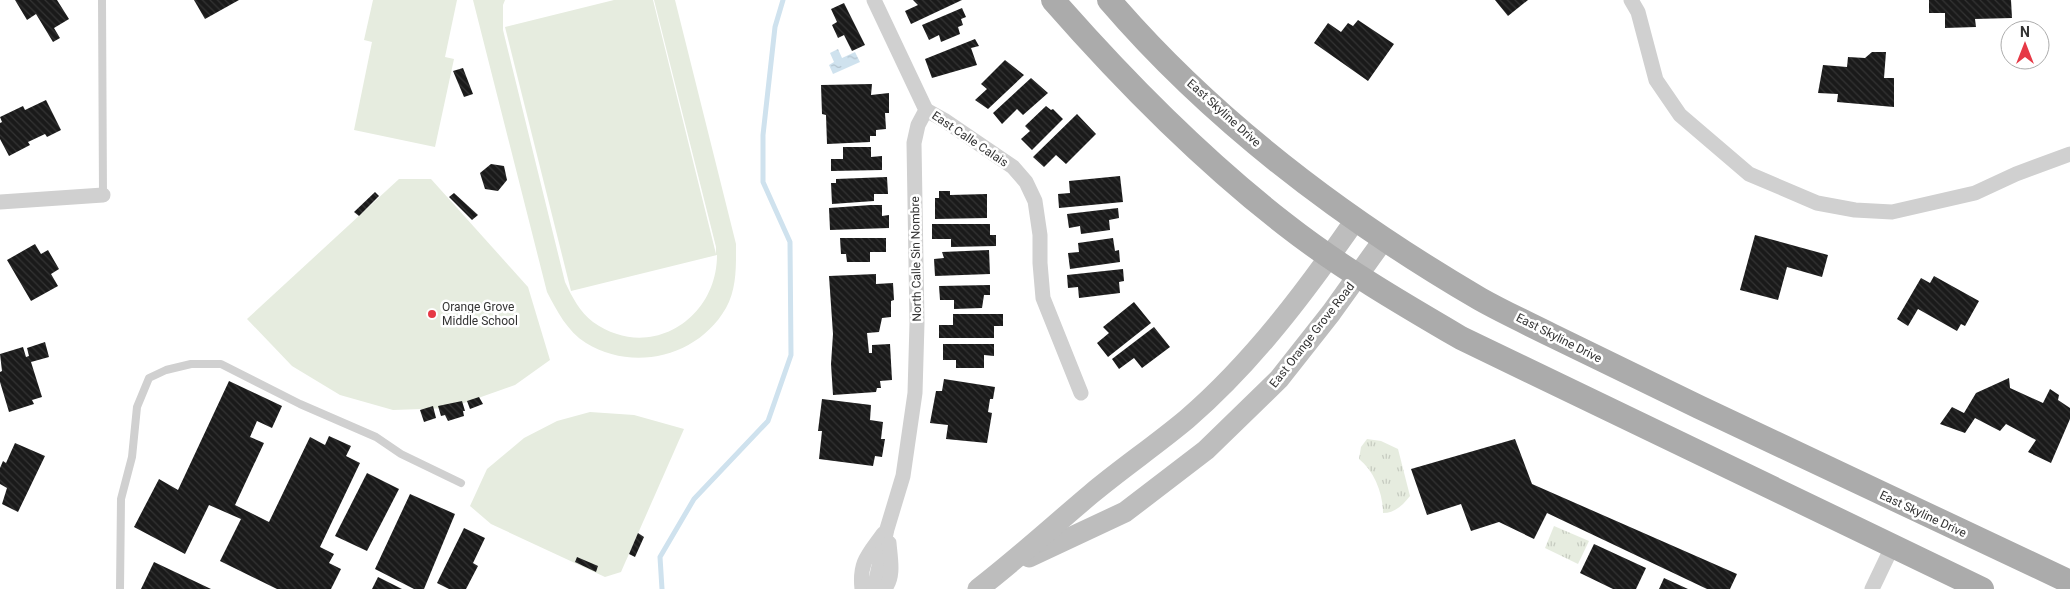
<svg xmlns="http://www.w3.org/2000/svg" width="2070" height="589" viewBox="0 0 2070 589" font-family="Roboto,sans-serif">
<style>
.grass{fill:url(#grass-tufts)}
.pitch{fill:#e6ecdf}
.water{fill:url(#water-ripples)}
.lines{fill:none;stroke-linecap:round;stroke-linejoin:round}
.stream{stroke:#cfe2ee;stroke-width:5}
.building{fill:url(#building-back-hatch)}
.service{stroke:#d0d0d0;stroke-width:8}
.minor{stroke:#d0d0d0;stroke-width:15}
.secondary{stroke:#bdbdbd;stroke-width:21}
.primary{stroke:#ababab;stroke-width:24}
.poi-dot{fill:#e63946;stroke:#fff;stroke-width:2}
.labels{text-anchor:middle;dominant-baseline:central;stroke-width:5;stroke-linejoin:round;paint-order:stroke}
.street-label{font-size:12px;fill:#333;stroke:#fff}
.poi-label{font-size:12px;fill:#333;stroke:#fff;text-anchor:start}
</style>
<defs>
<pattern id="grass-tufts" width="24" height="20" patternUnits="userSpaceOnUse" patternTransform="scale(1.25)"><rect width="24" height="20" fill="#e6ecdf"/><path d="M3 7l-1-3M5 7V3M7 7l1-3M15 17l-1-3M17 17v-4M19 17l1-3" fill="none" stroke="#c6cbc0"/></pattern>
<pattern id="water-ripples" width="26" height="14" patternUnits="userSpaceOnUse" patternTransform="scale(1.25)"><rect width="26" height="14" fill="#cfe2ee"/><path d="M2 4q2-2 4 0t4 0M15 11q2-2 4 0t4 0" fill="none" stroke="#b2c2cd"/></pattern>
<pattern id="building-back-hatch" width="6" height="6" patternUnits="userSpaceOnUse" patternTransform="scale(1.25)"><rect width="6" height="6" fill="#1a1a1a"/><path d="M-1 5l2 2M0 0l6 6M5-1l2 2" fill="none" stroke="#333"/></pattern>
</defs>
<rect width="100%" height="100%" fill="#fff"/>
<g class="grass">
<path d="M1367 439 1381 441 1398 449 1410 496C1403 505 1395 513 1383 513 1383 493 1374 471 1359 459L1361 447Z"/>
<polygon points="1554,526 1589,541 1578,564 1545,548"/>
</g>
<g class="pitch">
<polygon points="373,0 457,0 445,57 454,59 435,147 354,130 372,42 364,40"/>
<path d="M473 0H505L503 5V30L565 282C572 297 580 312 593 322 649 362 717 320 717 255L571 291 505 27 614 0H653L716 254V247L654 0H675L736 244C736 266 737 288 726 308 698 357 633 372 586 343 567 331 557 311 547 292Z"/>
<polygon points="399,179 431,179 528,287 550,360 515,385 450,408 393,410 340,395 292,366 247,319"/>
<polygon points="590,412 634,415 684,429 621,572 605,577 491,524 470,506 487,469 524,438 557,421"/>
</g>
<polygon class="water" points="838,49 842,58 855,52 860,62 833,74 829,65 834,62 830,53"/>
<g class="lines">
<polyline class="stream" points="662,589 660,557 694,499 768,421 791,355 790,242 763,182 763,135 775,27 783,0"/>
</g>
<g class="building">
<polygon points="15,0 57,0 69,19 54,28 60,38 53,42 36,14 27,20"/>
<polygon points="194,0 239,0 205,19"/>
<polygon points="913,0 962,0 911,24 905,11 918,5"/>
<polygon points="1495,0 1528,0 1508,16"/>
<polygon points="1929,0 2011,0 2012,18 1975,19 1976,27 1945,28 1945,13 1929,13"/>
<polygon points="844,3 865,45 852,51 844,35 838,38 832,25 837,22 831,9"/>
<polygon points="962,8 966,17 961,19 963,25 958,27 960,34 941,42 939,35 929,40 922,25"/>
<polygon points="1358,20 1394,44 1368,81 1314,43 1328,23 1341,32 1348,23 1353,26"/>
<polygon points="975,39 979,46 971,48 977,65 932,78 925,59"/>
<polygon points="1872,52 1886,52 1884,78 1894,78 1894,107 1837,102 1838,94 1818,93 1823,65 1847,67 1848,57 1865,58"/>
<polygon points="1005,60 1024,75 988,109 975,100 987,89 981,84"/>
<polygon points="463,68 473,94 464,97 453,71"/>
<polygon points="1031,78 1048,93 1023,115 1017,109 1002,124 993,113"/>
<polygon points="872,84 871,95 889,93 889,113 885,113 886,129 876,130 876,136 870,136 870,142 827,144 826,115 822,114 821,85"/>
<polygon points="46,100 61,130 47,137 45,134 28,142 30,145 9,156 0,139 0,123 2,122 0,117 23,106 25,110"/>
<polygon points="1046,106 1051,110 1053,109 1063,119 1032,150 1021,139 1030,131 1025,126"/>
<polygon points="1077,114 1096,134 1066,164 1056,155 1044,167 1033,157"/>
<polygon points="843,147 871,147 871,157 882,156 882,170 831,171 831,159 843,159"/>
<polygon points="491,164 504,166 507,180 498,191 485,189 480,173"/>
<polygon points="1120,176 1123,202 1059,208 1058,194 1070,193 1069,181"/>
<polygon points="887,177 888,194 874,194 874,201 832,204 831,183 836,183 836,179"/>
<polygon points="939,191 950,191 950,195 987,194 987,218 935,219 935,198 939,198"/>
<polygon points="375,192 379,196 359,216 354,212"/>
<polygon points="454,193 478,215 472,220 449,197"/>
<polygon points="871,205 882,205 882,216 889,215 889,228 830,230 829,208"/>
<polygon points="1118,208 1119,218 1109,220 1110,230 1081,234 1080,226 1069,228 1067,214"/>
<polygon points="932,224 990,224 990,235 996,235 996,246 951,247 951,239 932,239"/>
<polygon points="1755,235 1828,255 1822,277 1787,267 1778,300 1740,290"/>
<polygon points="840,238 886,238 886,252 870,252 870,262 847,262 846,254 841,254"/>
<polygon points="1113,238 1115,251 1119,250 1120,262 1070,269 1068,253 1079,252 1078,243"/>
<polygon points="35,244 41,254 48,250 59,269 51,274 58,286 31,301 7,260"/>
<polygon points="989,250 990,274 935,276 934,259 944,258 942,252"/>
<polygon points="1123,269 1124,281 1119,282 1120,293 1079,298 1078,287 1068,288 1067,275"/>
<polygon points="876,274 876,284 893,283 894,300 891,301 891,317 882,318 879,332 867,333 869,353 872,353 872,345 890,344 892,380 880,381 881,388 877,388 876,392 833,395 831,364 833,334 829,276"/>
<polygon points="1934,276 1979,301 1965,326 1961,324 1957,331 1918,309 1908,326 1897,319 1921,278 1930,283"/>
<polygon points="990,285 990,295 984,295 982,308 954,309 954,300 940,300 939,286"/>
<polygon points="1134,302 1151,323 1108,357 1097,343 1109,333 1103,327"/>
<polygon points="953,314 1003,314 1003,326 994,326 994,338 939,338 939,325 953,325"/>
<polygon points="1154,327 1170,347 1142,368 1134,358 1119,369 1112,359"/>
<polygon points="45,342 49,357 31,362 42,397 32,400 34,404 9,412 0,382 0,372 2,371 0,354 23,347 26,357 29,356 27,348"/>
<polygon points="943,344 994,344 994,356 984,355 984,368 956,368 956,360 943,360"/>
<polygon points="2009,378 2010,388 2043,403 2050,389 2059,395 2058,400 2070,408 2070,419 2051,463 2028,452 2036,440 2006,424 2000,431 1975,418 1965,433 1940,424 1952,407 1964,413 1976,393"/>
<polygon points="944,379 995,387 993,399 990,399 988,412 992,413 987,443 946,439 948,425 930,423 936,391 942,391"/>
<polygon points="229,381 282,406 272,428 257,421 250,437 264,443 235,505 269,522 310,437 325,445 329,436 351,446 346,456 360,463 320,547 334,554 329,563 341,569 331,589 277,589 220,561 241,519 209,505 185,554 134,527 159,479 178,490"/>
<polygon points="479,397 483,404 470,409 467,401"/>
<polygon points="822,399 871,405 870,420 883,422 881,439 885,439 882,457 875,456 873,466 819,459 822,431 818,431"/>
<polygon points="462,401 465,411 463,411 464,416 448,421 445,415 441,416 438,406"/>
<polygon points="433,406 436,418 424,422 420,410"/>
<polygon points="1515,439 1532,484 1737,574 1730,589 1707,589 1547,513 1534,539 1499,522 1471,531 1461,504 1427,515 1411,469"/>
<polygon points="15,443 45,456 18,512 2,504 7,488 0,484 0,468 3,461 6,463"/>
<polygon points="367,473 399,489 367,551 335,536"/>
<polygon points="410,494 455,514 424,589 414,589 375,569"/>
<polygon points="464,528 485,538 473,563 478,566 466,589 449,589 437,583"/>
<polygon points="638,533 644,537 635,557 629,554"/>
<polygon points="1594,544 1646,568 1636,589 1613,589 1580,573"/>
<polygon points="577,557 598,566 596,572 575,562"/>
<polygon points="154,562 211,589 141,589"/>
<polygon points="378,577 402,589 372,589"/>
<polygon points="1664,578 1688,589 1659,589"/>
</g>
<g class="lines">
<g class="service">
<polyline points="102,0 103,195"/>
<polyline points="120,589 121,499 132,457 137,407 149,378 166,370 191,364 221,364 300,404 376,437 401,454 461,483"/>
</g>
<g class="minor">
<polyline points="1631,0 1638,12 1656,80 1680,115 1749,174 1817,203 1855,210 1892,212 1975,193 2016,174 2070,154"/>
<polyline points="926,110 944,120 1013,167 1026,182 1035,201 1040,235 1040,263 1043,298 1081,393"/>
<polyline points="0,202 103,195"/>
<path d="M862 589C859 562 868 555 883 534"/>
<polyline points="874,589 887,529 903,476 915,393 917,323 914,143 918,125 926,110 874,0"/>
<path d="M884 589C895 578 890 557 889 543"/>
<polyline points="1872,589 1893,545"/>
</g>
<g class="secondary">
<polyline points="1029,557 1125,512 1206,450 1279,379 1331,313 1384,239"/>
<path d="M978 589C1017 559 1053 526 1091 494 1122 468 1156 445 1187 419 1253 362 1306 291 1356 219"/>
</g>
<g class="primary">
<path d="M1053 0C1124 81 1201 159 1286 225 1341 268 1401 303 1461 338L1982 589"/>
<path d="M1109 0C1212 120 1343 219 1480 299 1503 312 1527 323 1551 335 1600 359 1650 383 1699 407 1822 466 1947 523 2070 582"/>
</g>
</g>
<circle class="poi-dot" cx="432" cy="314" r="5"/>
<g class="labels">
<g class="street-label">
<text transform="translate(1224 113) rotate(42)">East Skyline Drive</text>
<text transform="translate(970 139) rotate(34)">East Calle Calais</text>
<text transform="translate(916 259) rotate(-91)">North Calle Sin Nombre</text>
<text transform="translate(1312 335) rotate(-52)">East Orange Grove Road</text>
<text transform="translate(1559 338) rotate(27)">East Skyline Drive</text>
<text transform="translate(1923 514) rotate(25)">East Skyline Drive</text>
</g>
<g class="poi-label">
<text x="442" y="307">Orange Grove<tspan x="442" dy="14">Middle School</tspan></text>
</g>
</g>
<g transform="translate(2025 45)"><circle r="24" fill="#ffffff" stroke="#adadad"/>
<path d="M0-4L9 19L0 12L-9 19Z" fill="#e63946"/>
<text y="-8" font-size="14" font-weight="bold" text-anchor="middle" fill="#333333">N</text>
</g>
</svg>
